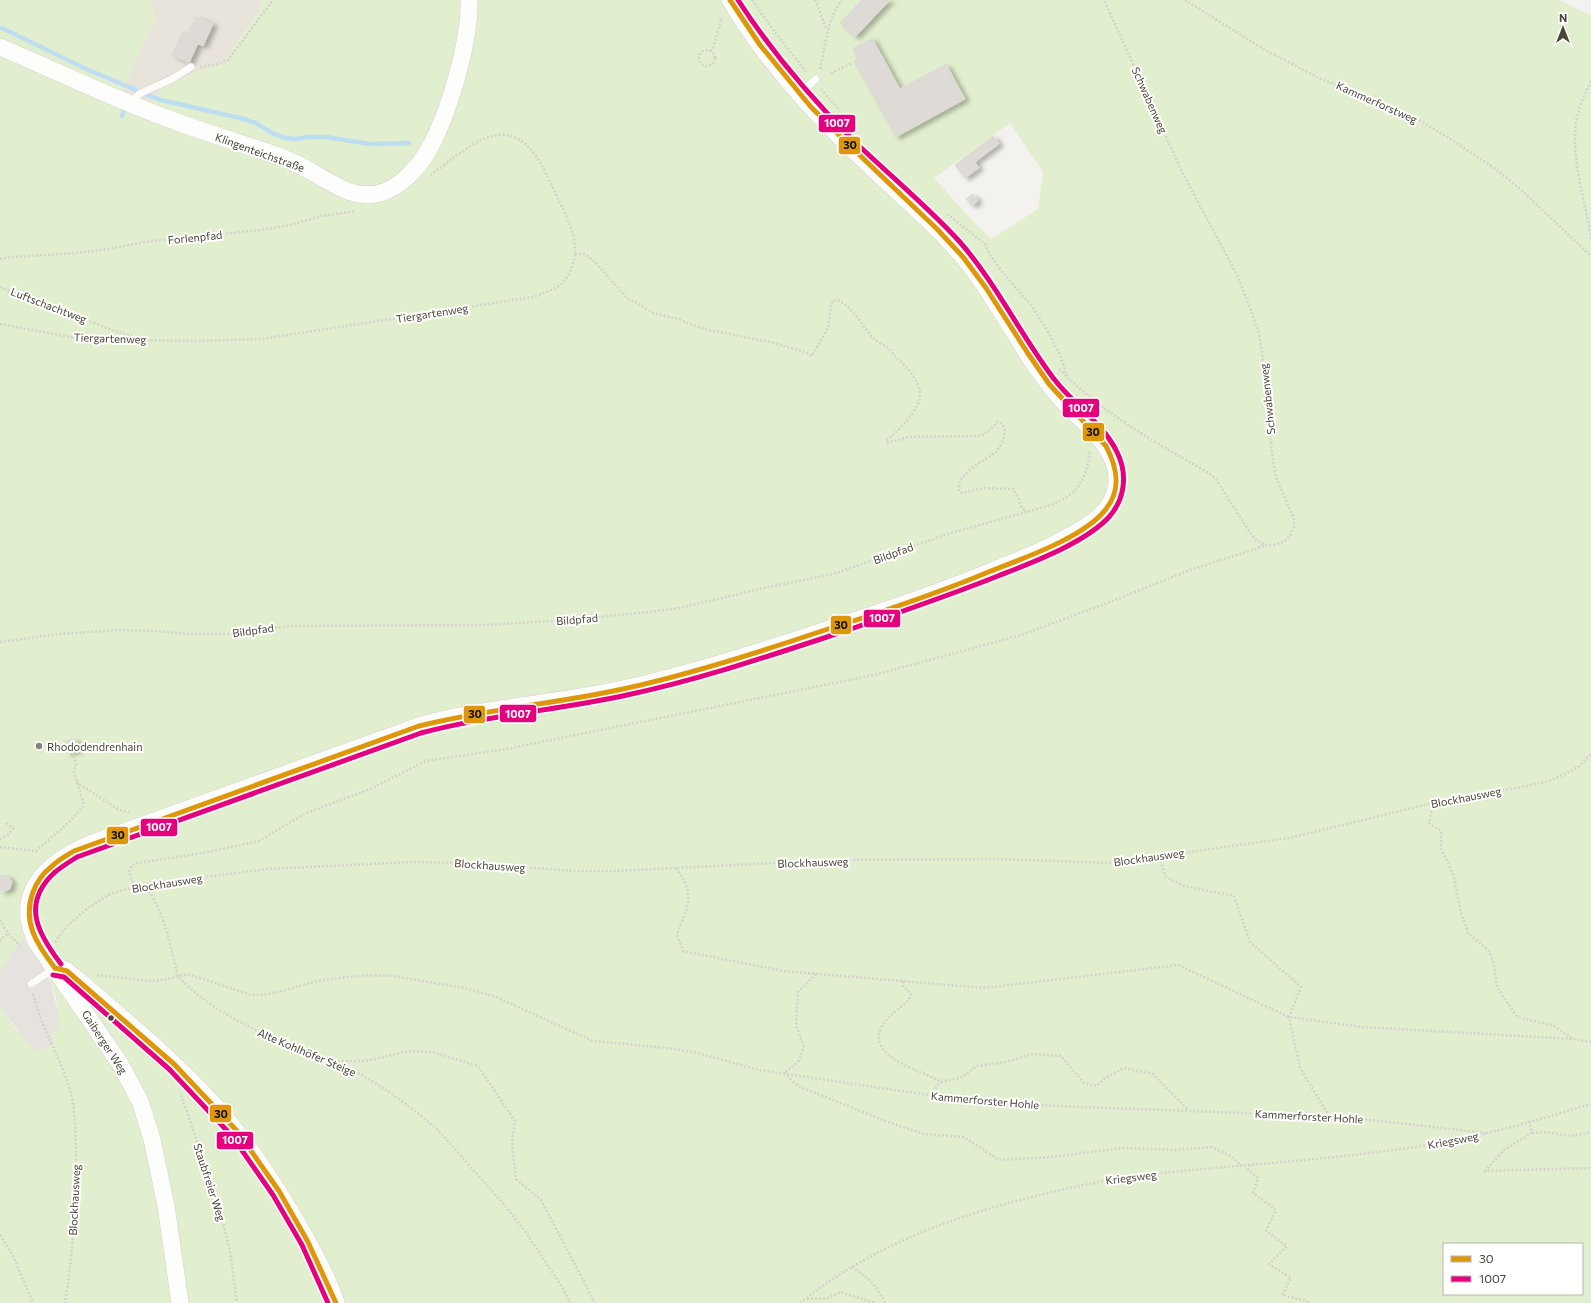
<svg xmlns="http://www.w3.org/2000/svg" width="1591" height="1303" viewBox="0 0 1591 1303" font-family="Commissioner,sans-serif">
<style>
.residential{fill:#e8e4db}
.green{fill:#e2efce;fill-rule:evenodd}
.parking{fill:#e6e3df}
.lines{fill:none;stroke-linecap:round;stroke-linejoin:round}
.stream{stroke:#bddef2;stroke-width:4.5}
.building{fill:#dedbd6;stroke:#dcd9d4;filter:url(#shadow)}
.service-casing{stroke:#d2d0cb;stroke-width:8}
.tertiary-casing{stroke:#d2d0cb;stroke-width:18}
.path{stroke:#d4d2cc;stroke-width:2.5;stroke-dasharray:2 2;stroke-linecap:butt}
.service{stroke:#fdfdfc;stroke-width:7}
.tertiary{stroke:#fdfdfc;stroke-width:17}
.bus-1-casing{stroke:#fff;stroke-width:8}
.bus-2-casing{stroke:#fff;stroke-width:8}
.bus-1{stroke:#dd9708;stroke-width:5}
.bus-2{stroke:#e5007d;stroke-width:5}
.poi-dot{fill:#878178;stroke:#fff;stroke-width:1.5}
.bus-dot{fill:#4c4438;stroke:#fff;stroke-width:1.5}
.labels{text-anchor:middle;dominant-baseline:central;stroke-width:4;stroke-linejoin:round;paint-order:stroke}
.street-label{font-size:11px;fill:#4c4438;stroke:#fff}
.poi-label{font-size:11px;fill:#4c4438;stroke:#fff;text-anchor:start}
.line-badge{stroke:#fff;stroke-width:1.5}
.badge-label{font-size:11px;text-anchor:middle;font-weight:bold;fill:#fff}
.pale-badge-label{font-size:11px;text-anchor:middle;font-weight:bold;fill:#111}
</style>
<defs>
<filter id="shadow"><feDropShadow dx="4.5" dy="2.5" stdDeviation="2" flood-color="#0004"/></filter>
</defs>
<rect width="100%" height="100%" fill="#f4f2ee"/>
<polygon class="residential" points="149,0 261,0 261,9 223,62 166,84 152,102 122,91 155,19"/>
<path class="green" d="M0 0H149L155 19 122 91 152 102 166 84 223 62 261 10V0H1559L1591 16V1303H0V1007L17 1031 51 1034C53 1026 58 1016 57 1007 56 982 36 959 22 940L0 972ZM1010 123 1043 172 1038 209 991 239 971 219 934 178ZM1444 1244H1582V1294H1444Z"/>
<polygon class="parking" points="22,939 44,968 51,984 57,1008 60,1029 51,1034 54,1043 35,1053 0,1007 0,972"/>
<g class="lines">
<g class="stream">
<polyline points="2,28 86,69 136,90"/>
<polyline points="145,94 161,100 240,118 256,123 272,133 285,138 296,139 308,137 326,137 370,144 409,143"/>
<polyline points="122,116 124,110"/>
</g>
</g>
<g class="building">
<polygon points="862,0 890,0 855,37 840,23"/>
<polygon points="196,17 213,24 203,46 186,38"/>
<polygon points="183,31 188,34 186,38 198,43 189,63 172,55"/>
<polygon points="872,38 900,89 946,64 965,99 896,137 854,61 858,59 853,49"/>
<polygon points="993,136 999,144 975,162 969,154"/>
<polygon points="969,154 979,168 965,178 955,165"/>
<polygon points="973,194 978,201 972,206 966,199"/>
<polygon points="76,739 78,750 67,753 65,741"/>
<polygon points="1,875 8,876 12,882 10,889 3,892 0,890"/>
</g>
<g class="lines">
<defs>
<g id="service">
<polyline points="800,93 816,79"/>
<polyline points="132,104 135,98 139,94 172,79 191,67"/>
<polyline points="31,984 55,968"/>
</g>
<g id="tertiary">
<path d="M0 47C55 70 108 97 164 117 202 132 242 143 281 157 291 161 301 166 310 171 331 182 354 201 380 193 400 188 419 167 429 149 449 113 470 42 469 0"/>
<path d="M59 968 67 971 78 980C124 1020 173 1059 214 1105 246 1140 272 1180 296 1221 310 1245 328 1277 336 1303"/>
<path d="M180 1303 166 1206 152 1139 140 1101 119 1062 37 943C12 893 47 862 90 844L419 726C485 707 555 704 623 689 691 674 757 653 823 631 882 612 942 592 999 568 1025 558 1051 547 1075 533 1085 527 1095 522 1103 513 1111 505 1116 493 1117 482 1119 446 1082 423 1061 399 1027 360 1005 313 975 272 945 231 904 199 868 164 816 115 767 62 730 0"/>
</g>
</defs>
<use href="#service" class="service-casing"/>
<use href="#tertiary" class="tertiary-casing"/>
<g class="path">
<polyline points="752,0 774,31 807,73"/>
<polyline points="815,0 827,30"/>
<polyline points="1185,0 1265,50 1321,79 1409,114 1455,142 1494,168 1520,189 1591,256"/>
<circle cx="707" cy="58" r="8"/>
<polyline points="710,51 713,48 722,17"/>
<polyline points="200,67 218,64 228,60 273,0"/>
<path d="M820 69C826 45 826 21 842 0"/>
<polyline points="831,73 852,63"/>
<path d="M1591 81C1586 92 1581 102 1578 113 1568 151 1585 198 1591 238"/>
<polyline points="821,89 840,111"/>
<polyline points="947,214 985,244 990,255 1003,273 1031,305 1047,330 1060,355 1067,376"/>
<path d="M575 254H585L595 262 628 299 636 302 653 313 678 319 704 329 770 342 805 352 812 356 828 328 831 307 833 300C849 299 864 329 874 339 877 342 883 344 887 347 891 350 893 355 897 358 906 367 919 379 920 394 921 409 898 431 887 440V443L908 437 981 436 991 429 997 422H1000C1010 431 1002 443 996 452 984 460 959 473 958 489L962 493 984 488 1014 489 1022 508 1027 512"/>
<polyline points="0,259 12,257 76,253 109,249 145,242 260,230 290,225 321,216 356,211"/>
<polyline points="0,287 115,331 138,338"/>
<path d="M0 324 81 339 198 341 262 339 533 297C544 293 561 288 567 277 571 271 574 262 575 254 576 234 566 214 557 197 546 173 531 132 498 135 476 137 449 162 431 175"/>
<path d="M1059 369C1104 414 1153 441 1207 472L1215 478 1249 531 1257 541 1265 545H1274L1283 542 1290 536 1294 527V519L1276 477 1272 454 1262 352 1258 330 1250 308 1237 275 1181 170 1104 0"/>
<path d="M0 642 59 634 119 630 155 631 189 634H225L291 626 484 625 570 620 650 612 679 608 764 588 833 574 951 533 1051 505C1079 493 1086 481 1090 451"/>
<polyline points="76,782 118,809 129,813"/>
<polyline points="1433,803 1429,823 1441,831 1441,849 1453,874 1461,912 1468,933 1489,951 1494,964 1497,987 1517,1017 1554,1026 1573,1039 1591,1042"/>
<polyline points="0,839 8,835 13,828 6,823"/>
<polyline points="0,847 36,851 70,821 84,805 74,773 76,764 71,745"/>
<polyline points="1159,857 1166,877 1184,886 1234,896 1250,942 1301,987 1289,1017 1300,1068 1329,1116"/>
<path d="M676 868C696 895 688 906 677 934L683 951 783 971 984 988 1178 965 1289 1017 1362 1027 1573 1039"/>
<path d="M144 885C165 910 170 946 178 976 208 1010 258 1032 300 1049 319 1056 338 1062 356 1072 383 1086 415 1110 438 1130L507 1208 527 1234 562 1287 570 1303"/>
<polyline points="134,887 129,871 132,865 137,863 203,853 259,841 304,814 370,789 426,761 506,749 874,675 1021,635 1110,602 1190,570 1256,549 1265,545"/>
<polyline points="0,920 8,933 20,946"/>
<polyline points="0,941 8,933"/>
<polyline points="55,942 68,925 88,908 110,894 123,890 144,885 267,869 412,862 469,863 573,871 614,871 835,860 997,859 1110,863 1141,860 1203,850 1289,838 1433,803 1527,786 1549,781 1563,775 1578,767 1591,754"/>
<polyline points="816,974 798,992 796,1025 804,1047 798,1062 784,1073 798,1086 888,1122 924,1134 964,1137 999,1160 1051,1157 1123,1148 1176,1150 1212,1147 1229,1155 1242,1166"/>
<path d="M97 975 149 981 162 980 188 974 251 995C275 996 292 987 314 982 340 977 368 974 394 976L465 988 496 997 593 1041 667 1048 693 1052 759 1070 929 1095 991 1102 1056 1106 1298 1115 1362 1119 1487 1133"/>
<path d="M903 981V986L911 994 909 1000C901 1007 891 1014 884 1023 882 1025 881 1028 880 1031 870 1059 924 1071 941 1082L960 1078 977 1066 1006 1062 1031 1054 1061 1056 1084 1083 1097 1086 1105 1078 1124 1068 1153 1074 1188 1110"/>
<path d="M33 994C41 1028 61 1057 70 1090 76 1111 75 1133 76 1154 76 1203 73 1254 65 1303"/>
<polyline points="334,1061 366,1061 409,1051 433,1052 478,1066 515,1121 512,1143 516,1179 541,1200 595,1303"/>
<polyline points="181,1095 210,1179 221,1215 230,1251 237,1303"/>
<polyline points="930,1095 941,1082"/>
<polyline points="1529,1121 1532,1133 1504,1150 1485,1171 1591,1168"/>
<polyline points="1532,1133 1543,1132 1571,1136 1591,1132"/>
<polyline points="1250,1165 1248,1169 1258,1178 1253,1193 1276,1210 1266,1231 1287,1246 1269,1264 1291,1278 1282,1295 1307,1301 1309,1303"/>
<polyline points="0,1235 13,1256 33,1303"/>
<path d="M852 1267C869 1279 876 1284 885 1303"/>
<polyline points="807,1299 828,1298 840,1292 875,1303"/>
<path d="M800 1303C869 1248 947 1218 1032 1197 1068 1188 1104 1180 1141 1175 1223 1166 1304 1162 1385 1151 1419 1147 1454 1141 1487 1133 1522 1125 1557 1114 1591 1104"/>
</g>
<use href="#service" class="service"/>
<use href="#tertiary" class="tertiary"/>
<defs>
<g id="bus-1">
<path d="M55 968C37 945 22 922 33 892 37 882 43 873 51 867 58 860 66 856 74 851L419 726C486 709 555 704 623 689 691 674 757 653 822 631 879 613 936 594 991 571 1024 558 1085 537 1106 509 1122 489 1117 467 1106 446L1049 384 1027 352 986 288 963 257 937 229 849 145 811 107 760 45 730 0"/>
<polyline points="55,968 67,971 174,1064 238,1132 279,1191 308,1242 336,1303"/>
</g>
<g id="bus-2">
<path d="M61 964C38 934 21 904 54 873 61 867 69 862 77 857L421 733C489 715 559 710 627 695 693 681 757 660 821 639 881 619 940 599 998 576 1031 563 1085 543 1109 517 1125 499 1128 474 1117 452 1103 423 1073 404 1054 379 1020 334 996 283 959 241 926 205 888 174 853 140 810 97 771 51 738 0"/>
<polyline points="53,975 64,977 169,1069 232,1136 273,1195 302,1245 328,1303"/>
</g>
</defs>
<use href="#bus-1" class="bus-1-casing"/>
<use href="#bus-2" class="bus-2-casing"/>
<use href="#bus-1" class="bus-1"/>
<use href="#bus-2" class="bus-2"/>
</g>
<circle class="poi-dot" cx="39" cy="746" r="4"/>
<circle class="bus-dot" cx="111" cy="1018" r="3.5"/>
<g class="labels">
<g class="street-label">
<text transform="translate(1150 100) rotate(66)">Schwabenweg</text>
<text transform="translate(1377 102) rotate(24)">Kammerforstweg</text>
<text transform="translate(260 152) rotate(20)">Klingenteichstraße</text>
<text transform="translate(195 237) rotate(-6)">Forlenpfad</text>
<text transform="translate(49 305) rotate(21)">Luftschachtweg</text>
<text transform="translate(432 313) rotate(-9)">Tiergartenweg</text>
<text transform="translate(110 338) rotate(2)">Tiergartenweg</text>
<text transform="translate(1267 399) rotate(-96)">Schwabenweg</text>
<text transform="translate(893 553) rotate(-20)">Bildpfad</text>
<text transform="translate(577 619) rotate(-5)">Bildpfad</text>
<text transform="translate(253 630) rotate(-8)">Bildpfad</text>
<text transform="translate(1466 797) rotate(-11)">Blockhausweg</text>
<text transform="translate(1149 857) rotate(-8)">Blockhausweg</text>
<text transform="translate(813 862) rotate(-2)">Blockhausweg</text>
<text transform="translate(490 865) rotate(4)">Blockhausweg</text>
<text transform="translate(167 883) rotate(-9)">Blockhausweg</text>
<text transform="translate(105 1042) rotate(57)">Gaiberger Weg</text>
<text transform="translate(307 1052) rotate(23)">Alte Kohlhöfer Steige</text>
<text transform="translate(985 1100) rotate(5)">Kammerforster Hohle</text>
<text transform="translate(1309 1116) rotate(3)">Kammerforster Hohle</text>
<text transform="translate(1453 1140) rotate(-11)">Kriegsweg</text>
<text transform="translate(1131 1177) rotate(-7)">Kriegsweg</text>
<text transform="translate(210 1182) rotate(72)">Staubfreier Weg</text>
<text transform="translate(74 1200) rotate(-87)">Blockhausweg</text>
</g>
<g class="poi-label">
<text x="47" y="746">Rhododendrenhain</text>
</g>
</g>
<g class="line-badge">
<rect x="818" y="114" width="38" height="19" rx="4" fill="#e5007d"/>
<rect x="838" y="136" width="23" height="19" rx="4" fill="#dd9708"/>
<rect x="1062" y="398" width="38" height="20" rx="4" fill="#e5007d"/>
<rect x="1082" y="422" width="23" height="20" rx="4" fill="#dd9708"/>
<rect x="863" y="609" width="38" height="19" rx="4" fill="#e5007d"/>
<rect x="830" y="615" width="22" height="20" rx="4" fill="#dd9708"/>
<rect x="499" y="704" width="38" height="19" rx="4" fill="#e5007d"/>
<rect x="463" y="705" width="23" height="19" rx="4" fill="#dd9708"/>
<rect x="140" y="818" width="38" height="19" rx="4" fill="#e5007d"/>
<rect x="106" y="826" width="23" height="19" rx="4" fill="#dd9708"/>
<rect x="209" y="1104" width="23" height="19" rx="4" fill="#dd9708"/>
<rect x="216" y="1131" width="38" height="19" rx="4" fill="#e5007d"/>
</g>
<g class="badge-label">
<text x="837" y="127">1007</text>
<text x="1081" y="412">1007</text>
<text x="882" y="622">1007</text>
<text x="518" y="718">1007</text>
<text x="159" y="831">1007</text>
<text x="235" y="1144">1007</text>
</g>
<g class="pale-badge-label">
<text x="850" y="149">30</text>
<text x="1093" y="436">30</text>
<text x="841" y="629">30</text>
<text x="475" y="718">30</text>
<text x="118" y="839">30</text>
<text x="221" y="1118">30</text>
</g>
<rect x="1443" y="1243" width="140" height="52" fill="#ffffff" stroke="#b7b4af"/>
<rect x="1451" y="1256" width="20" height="6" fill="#dd9708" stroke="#b7b4af"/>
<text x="1479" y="1263" font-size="12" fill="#4c4438">30</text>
<rect x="1451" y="1276" width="20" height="6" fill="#e5007d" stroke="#b7b4af"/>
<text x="1479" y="1283" font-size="12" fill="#4c4438">1007</text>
<g transform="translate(1563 28)" stroke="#ffffff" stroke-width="3" paint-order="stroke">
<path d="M0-3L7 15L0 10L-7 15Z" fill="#4c4438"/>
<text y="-6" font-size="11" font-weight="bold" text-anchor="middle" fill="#4c4438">N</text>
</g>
</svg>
